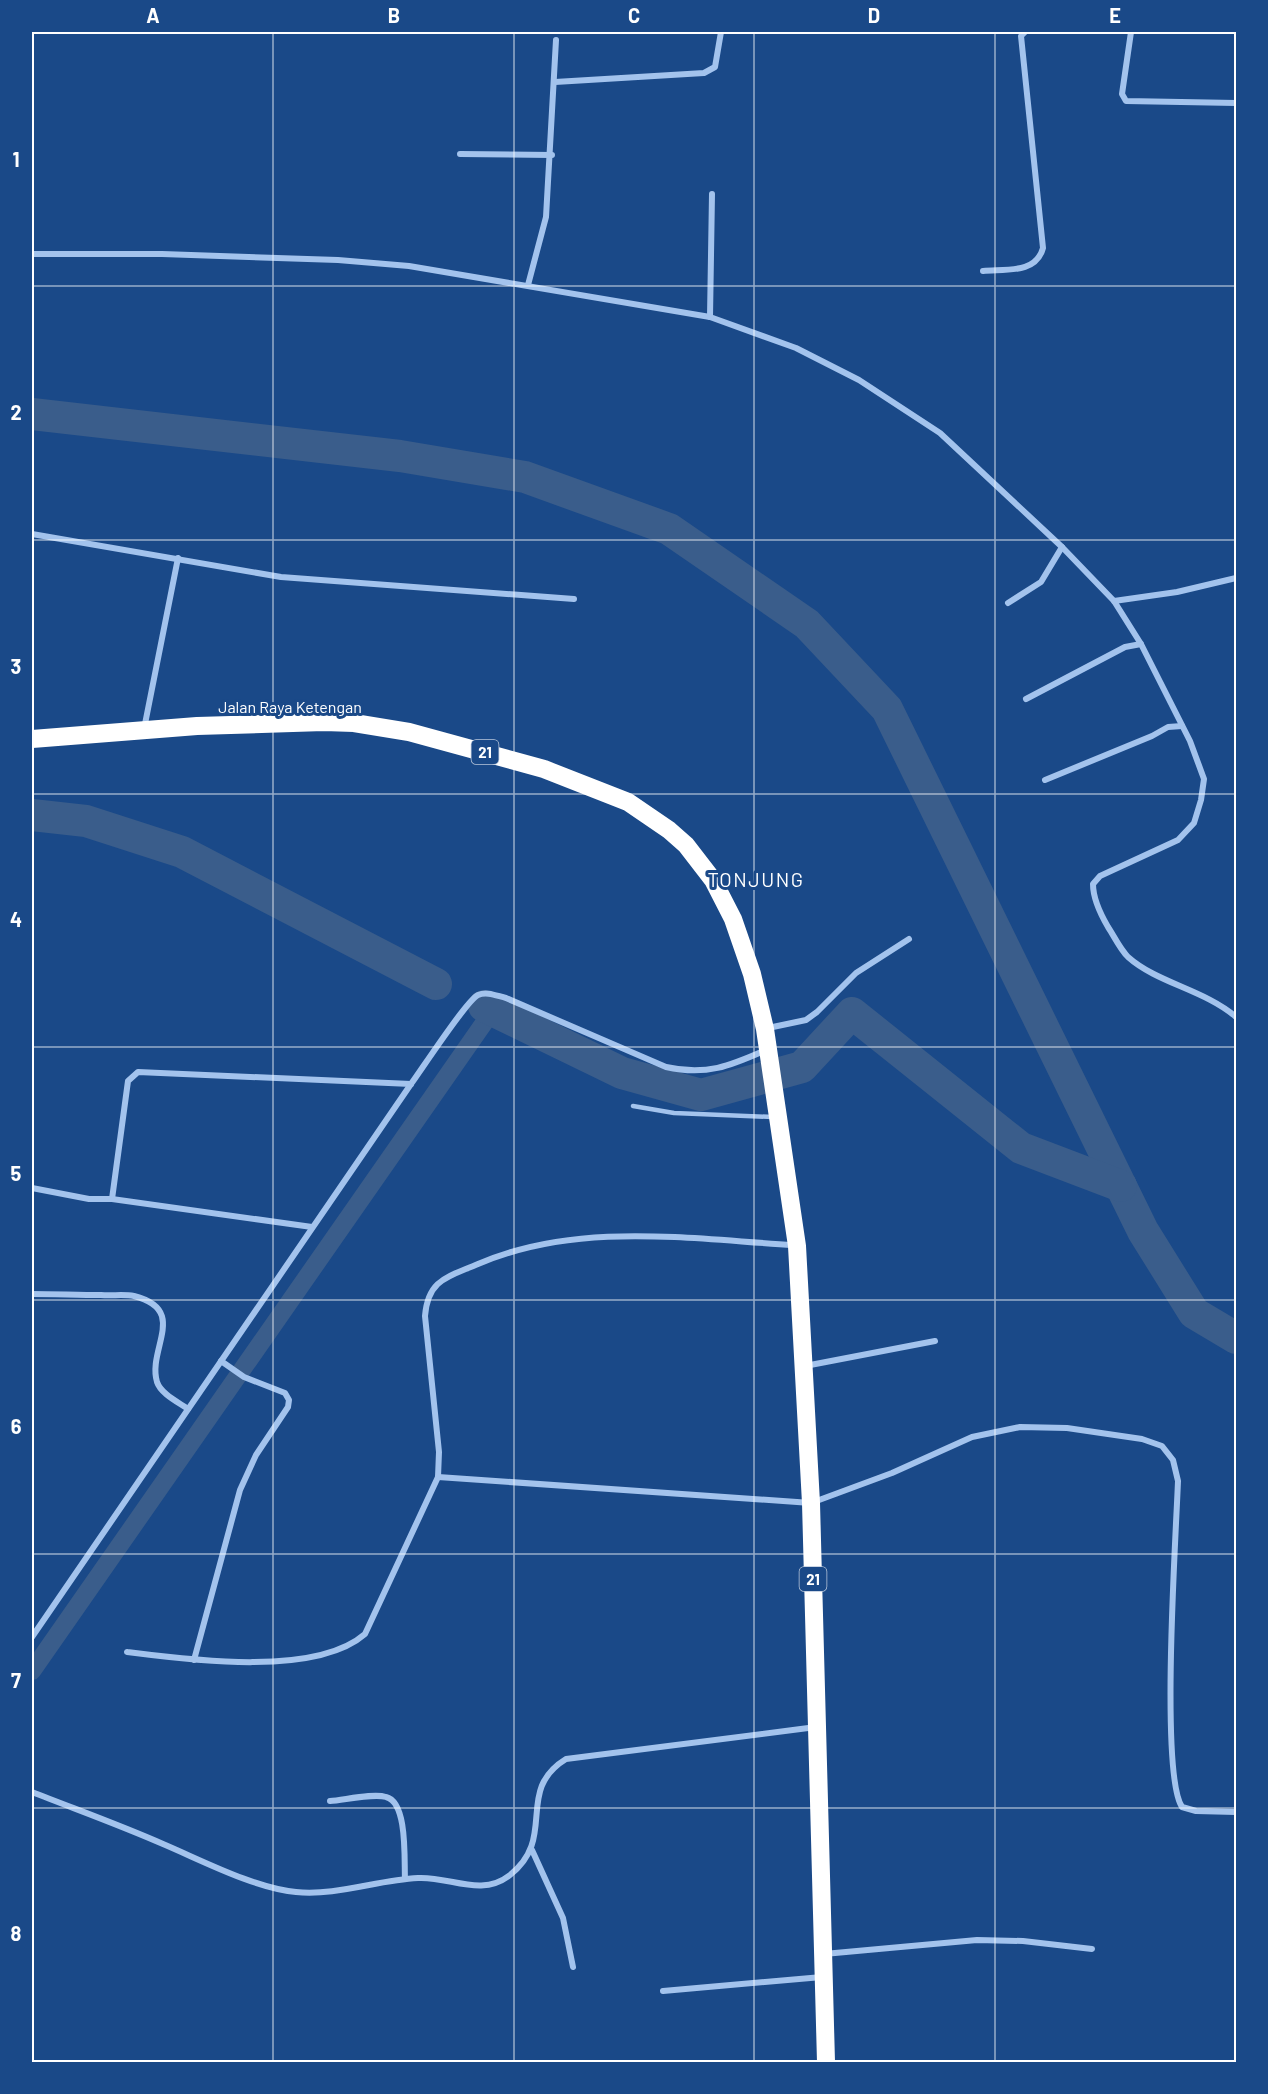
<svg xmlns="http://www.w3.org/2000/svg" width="1268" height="2094" viewBox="0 0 1268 2094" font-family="Barlow,sans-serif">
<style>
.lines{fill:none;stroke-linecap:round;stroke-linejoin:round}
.canal{stroke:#3a5d8b;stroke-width:18}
.river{stroke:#3a5d8b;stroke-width:32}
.lane{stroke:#a3c3ed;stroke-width:4.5}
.street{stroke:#a3c3ed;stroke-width:6}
.highway{stroke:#fff;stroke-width:18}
.grid{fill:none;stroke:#fff;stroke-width:1.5;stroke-opacity:0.55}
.labels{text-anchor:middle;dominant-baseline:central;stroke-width:6;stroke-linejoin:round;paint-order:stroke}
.shield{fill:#1a4988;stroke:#bac8db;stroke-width:1.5}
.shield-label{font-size:15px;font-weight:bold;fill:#fff}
.street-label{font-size:16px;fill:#fff;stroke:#1a4988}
.quarter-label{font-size:20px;letter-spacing:1.5px;fill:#fff;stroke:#1a4988}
.neatline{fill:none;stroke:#fff;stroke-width:2}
.grid-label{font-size:20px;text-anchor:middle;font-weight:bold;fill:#fff}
</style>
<rect width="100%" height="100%" fill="#1a4988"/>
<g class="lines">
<polyline class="canal" points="32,1671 493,1010"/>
<g class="river">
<polyline points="32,414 400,456 525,477 669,529 807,624 887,709 1143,1231 1194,1313 1236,1338"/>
<polyline points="32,815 86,821 182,852 436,984"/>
<polyline points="484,1006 622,1073 701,1095 802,1067 852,1013 1021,1148 1121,1186"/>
</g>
<polyline class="lane" points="633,1106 674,1113 773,1117"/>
<g class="street">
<polyline points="1131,32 1122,94 1126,101 1236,103"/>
<polyline points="555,82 704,73 715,67 721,32"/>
<polyline points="460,154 552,155"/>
<path d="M32 254H162L338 260 409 266 710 317 796 348 859 380 940 433 1062 547 1114 601 1141 644 1190 741 1204 779 1201 800 1194 823 1178 840 1100 876 1093 884C1093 898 1101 915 1108 927 1114 936 1120 949 1128 957 1157 983 1205 990 1236 1017"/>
<path d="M983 271C1006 269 1036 274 1043 248L1021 36 1025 32"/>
<polyline points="528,285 546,217 556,40"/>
<polyline points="710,317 712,194"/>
<polyline points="32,534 281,577 574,599"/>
<polyline points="1114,601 1177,592 1236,578"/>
<polyline points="1008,603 1041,582 1062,547"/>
<polyline points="1026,699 1125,647 1141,644"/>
<polyline points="144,729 178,558"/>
<polyline points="1045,780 1152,736 1168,727 1182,726"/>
<polyline points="768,1028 806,1020 817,1012 856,973 909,939"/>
<polyline points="32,1188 89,1199 112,1199 128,1081 138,1072 411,1084"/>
<polyline points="112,1199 312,1227"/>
<path d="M32 1294C55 1294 78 1295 101 1295 112 1296 124 1294 134 1296 189 1310 147 1349 157 1382 161 1394 178 1402 188 1409"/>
<polyline points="805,1366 935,1341"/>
<path d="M438 1477 811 1503 892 1473 972 1437 1020 1427 1067 1428 1142 1439 1162 1446 1173 1460 1178 1481C1176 1535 1160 1774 1182 1807L1196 1811 1236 1812"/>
<path d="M32 1637 411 1084C422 1069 467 1000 478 995 487 991 497 996 506 998L666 1067C706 1076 730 1066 766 1050"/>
<path d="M127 1652C189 1660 316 1677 365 1634L438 1477 439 1452 425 1316C428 1279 448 1277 478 1264 578 1221 688 1239 793 1245"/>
<polyline points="194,1660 240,1490 256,1455 288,1407 289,1400 285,1393 244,1377 221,1361"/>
<path d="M32 1792C75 1809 120 1825 163 1844 201 1860 254 1888 296 1892 337 1896 377 1880 418 1878 450 1876 481 1898 510 1875 558 1837 514 1791 566 1759L816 1727"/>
<path d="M330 1801C344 1800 374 1793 386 1797 408 1802 404 1861 405 1879"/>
<polyline points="532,1850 563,1918 573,1967"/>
<polyline points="824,1954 977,1940 1023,1941 1092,1949"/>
<polyline points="663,1991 822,1977"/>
</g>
<polyline class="highway" points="32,739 197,726 324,722 354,723 409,732 544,769 628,802 669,830 686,845 713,880 733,919 752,974 765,1029 797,1246 811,1503 826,2062"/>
</g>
<path class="grid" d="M273 32V2062M514 32V2062M754 32V2062M995 32V2062M32 286H1236M32 540H1236M32 794H1236M32 1047H1236M32 1300H1236M32 1554H1236M32 1808H1236"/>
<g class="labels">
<g class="shield">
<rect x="471.5" y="740" width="27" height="24" rx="4.5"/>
<rect x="799.5" y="1567" width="27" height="24" rx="4.5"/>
</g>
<g class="shield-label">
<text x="485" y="752">21</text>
<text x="813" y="1579">21</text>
</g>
<g class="street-label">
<text x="290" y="706">Jalan Raya Ketengan</text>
</g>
<g class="quarter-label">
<text x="756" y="879">TONJUNG</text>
</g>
</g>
<rect width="1268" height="2094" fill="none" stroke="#1a4988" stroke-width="66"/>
<rect x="33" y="33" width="1202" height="2028" class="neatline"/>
<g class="grid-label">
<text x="153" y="23">A</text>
<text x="394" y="23">B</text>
<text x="634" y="23">C</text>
<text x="874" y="23">D</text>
<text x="1115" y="23">E</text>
<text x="16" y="167">1</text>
<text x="16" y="420">2</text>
<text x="16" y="674">3</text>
<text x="16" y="927">4</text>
<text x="16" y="1181">5</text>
<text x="16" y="1434">6</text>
<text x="16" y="1688">7</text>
<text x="16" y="1941">8</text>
</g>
</svg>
